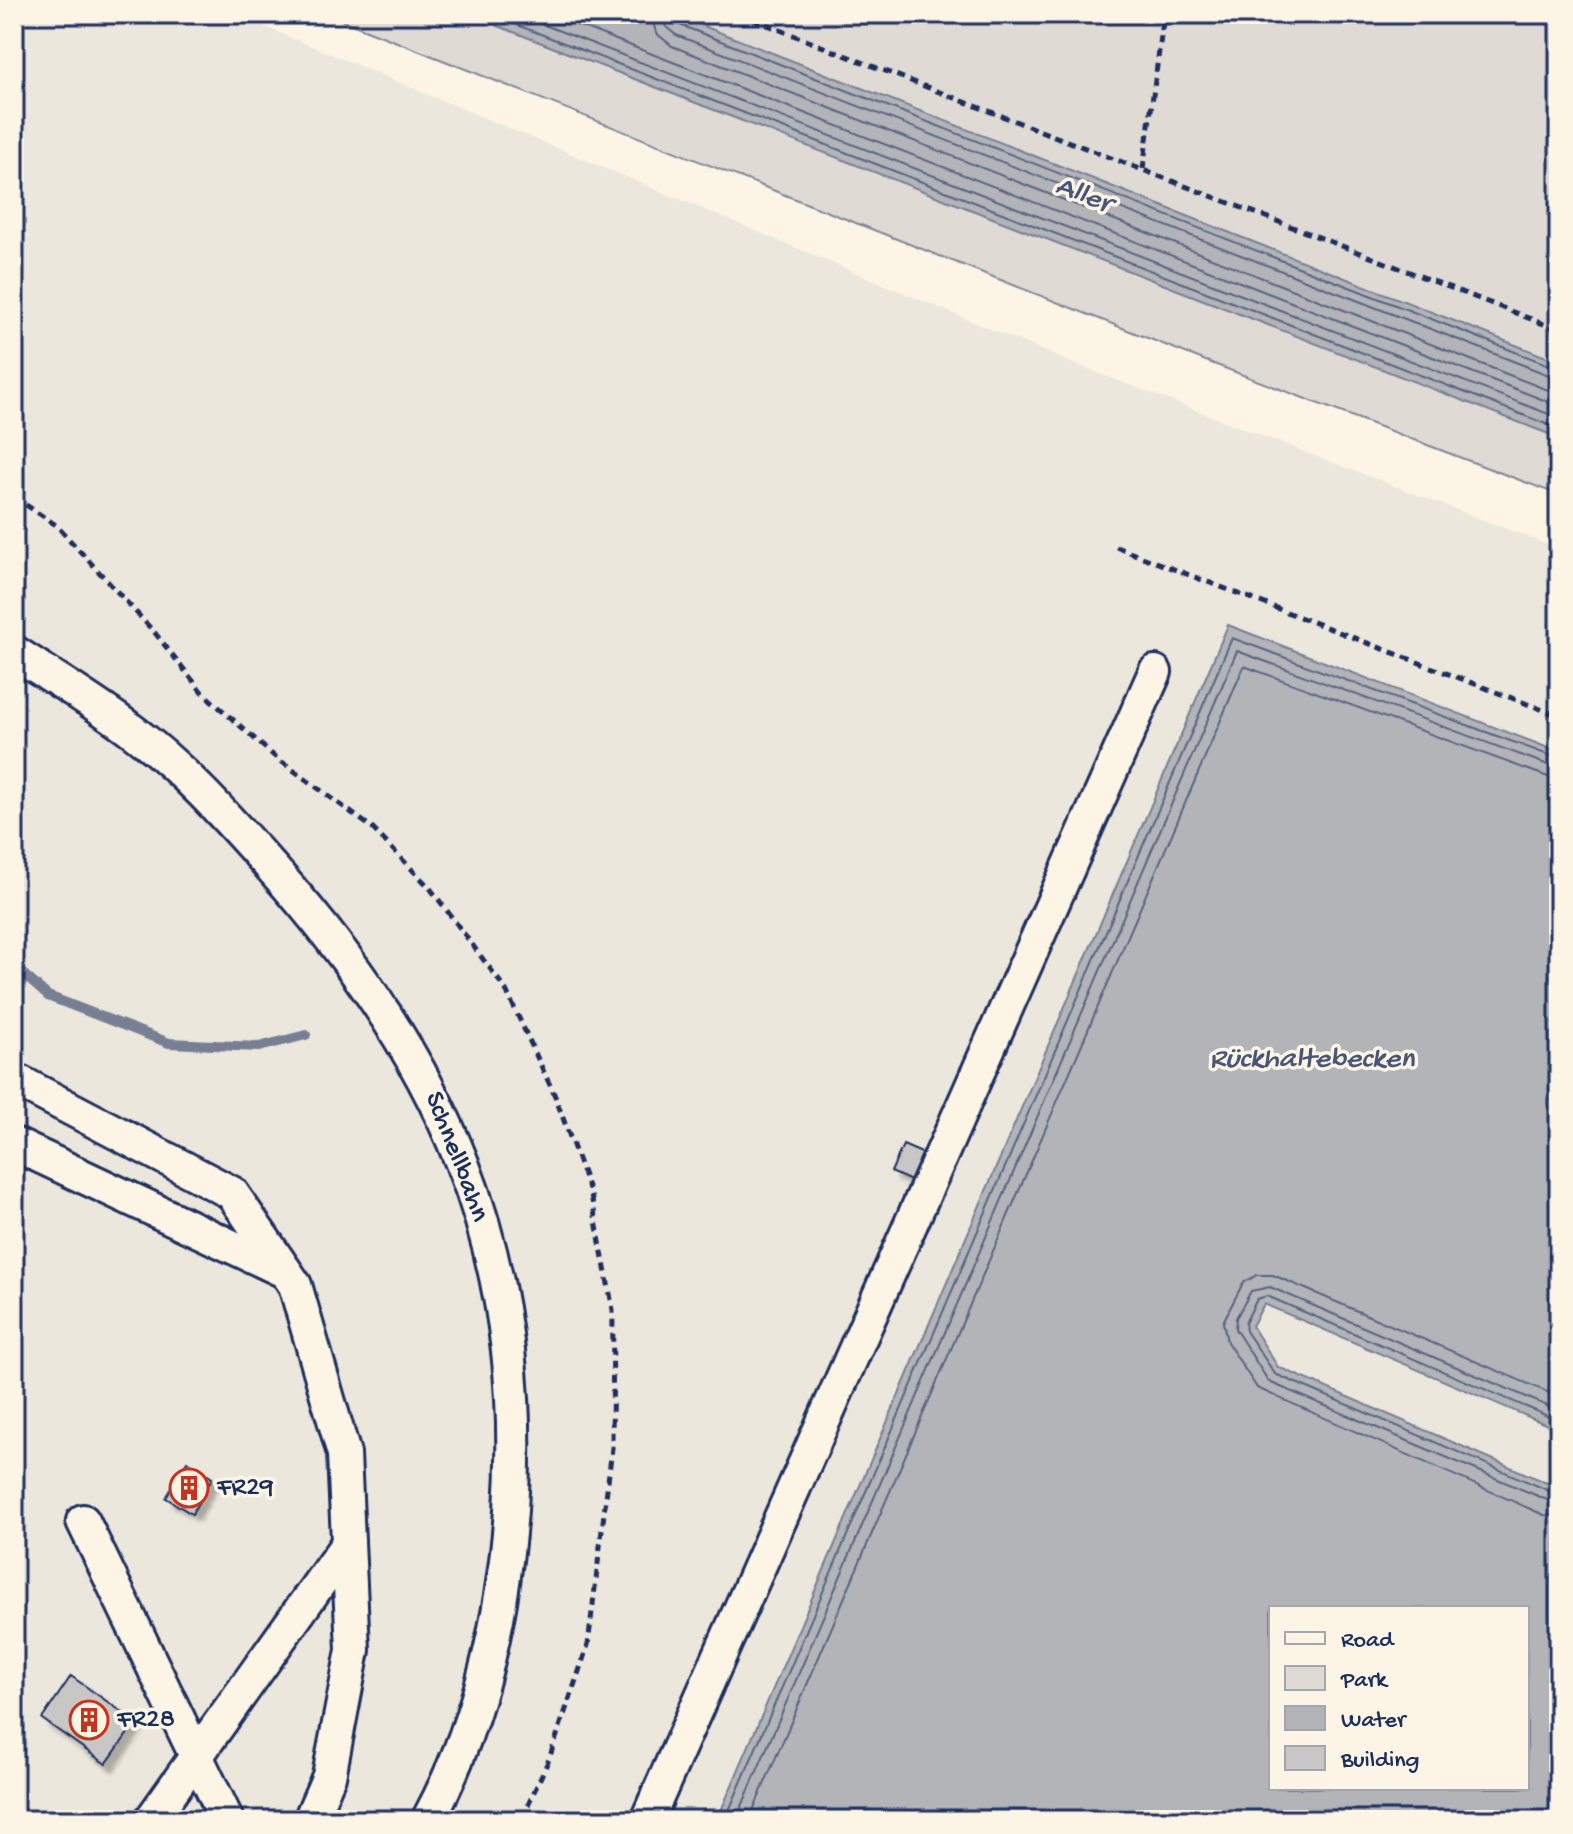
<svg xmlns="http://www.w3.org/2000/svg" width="1573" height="1834" viewBox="0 0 1573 1834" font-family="'Gochi Hand',sans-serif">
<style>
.built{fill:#ece7dc;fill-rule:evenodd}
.green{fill:#dfdbd4;stroke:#7d8599;stroke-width:2}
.water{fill:#b2b4b8;stroke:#767f94;stroke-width:2;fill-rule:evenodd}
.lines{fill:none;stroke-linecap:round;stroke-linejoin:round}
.shore{stroke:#576482;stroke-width:2}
.stream{stroke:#767f94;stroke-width:10}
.building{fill:#c8c7c6;stroke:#1b2f5e;stroke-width:2;filter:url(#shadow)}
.minor-casing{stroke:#1b2f5e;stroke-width:38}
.path{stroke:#1b2f5e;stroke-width:5;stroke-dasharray:8 6;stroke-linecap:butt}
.minor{stroke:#fcf5e5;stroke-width:32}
.labels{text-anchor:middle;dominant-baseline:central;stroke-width:7;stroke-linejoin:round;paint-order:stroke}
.street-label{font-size:28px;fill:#1b2f5e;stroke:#fcf5e5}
.poi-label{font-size:28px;fill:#1b2f5e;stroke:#fcf5e5;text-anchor:start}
.water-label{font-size:30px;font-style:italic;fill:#485779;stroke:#fcf5e5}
</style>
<defs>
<filter id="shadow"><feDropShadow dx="7" dy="7" stdDeviation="2" flood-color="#0004"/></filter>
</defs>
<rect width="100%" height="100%" fill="#fcf5e5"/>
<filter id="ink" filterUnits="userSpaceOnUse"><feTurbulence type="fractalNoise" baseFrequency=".0125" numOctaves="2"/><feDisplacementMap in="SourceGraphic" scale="16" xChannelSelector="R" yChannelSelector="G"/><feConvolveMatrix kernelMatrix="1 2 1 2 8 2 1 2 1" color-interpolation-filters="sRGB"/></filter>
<g filter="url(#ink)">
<path class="built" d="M14 14H235L1072 363 1559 549V1820H14ZM1271 1608H1527V1788H1271Z"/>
<polygon class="green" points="326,14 1559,14 1559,495 1206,361"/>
<g class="water">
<polygon points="467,14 673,14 1559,362 1559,438"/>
<path d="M1228 625 1559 752V1430L1264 1304 1252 1326 1278 1367 1559 1488V1820H717ZM1271 1608H1527V1788H1271Z"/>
</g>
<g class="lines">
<g class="shore">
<polyline points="489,14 1559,429"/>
<polyline points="516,14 1559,418"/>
<polyline points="549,14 1559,406"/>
<polyline points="651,14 656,33 672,46 1545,389 1559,391"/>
<polyline points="663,14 666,27 676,35 1559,379"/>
<polyline points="673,14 680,25 1559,369"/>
<polyline points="1559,1397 1273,1275 1257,1275 1243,1283 1223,1322 1227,1342 1257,1388 1544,1515 1559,1517"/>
<polyline points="1559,1411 1270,1287 1251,1291 1236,1318 1235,1329 1269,1382 1559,1505"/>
<polyline points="1559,1421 1267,1296 1257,1299 1245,1323 1246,1331 1275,1374 1559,1495"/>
<polyline points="725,1820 1232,638 1559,759"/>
<polyline points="736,1820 1237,651 1559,769"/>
<polyline points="749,1820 1244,666 1559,781"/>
</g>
<polyline class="stream" points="14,966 48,996 169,1043 259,1047 306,1035"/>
</g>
<g class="building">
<polygon points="903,1145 924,1154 911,1181 891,1172"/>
<polygon points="187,1461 212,1478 192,1514 166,1498"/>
<polygon points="71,1676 136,1722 106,1764 42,1719"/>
</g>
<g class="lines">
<defs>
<g id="minor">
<path d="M14 652C54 678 96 703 134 732 186 771 228 819 271 867 442 1057 529 1251 511 1510 503 1617 479 1726 428 1820"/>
<polyline points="14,1079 232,1193 295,1285 344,1454 353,1650 329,1776 310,1820"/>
<polyline points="14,1144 284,1271"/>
<polyline points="83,1521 227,1820"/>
<polyline points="151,1820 348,1543"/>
<polyline points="647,1820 1155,672"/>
</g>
</defs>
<use href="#minor" class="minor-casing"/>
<g class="path">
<path d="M740 14C1012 122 1286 223 1559 330"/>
<polyline points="1143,169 1164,14"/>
<polyline points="14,497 56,525 155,633 202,692 274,756 371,827 430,888 506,990 555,1096 591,1195 613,1310 612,1448 588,1645 549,1759 521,1820"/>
<polyline points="1116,547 1559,716"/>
</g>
<use href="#minor" class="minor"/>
</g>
</g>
<defs>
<symbol id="building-ring" viewBox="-11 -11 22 22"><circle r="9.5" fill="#fcf5e5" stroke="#c8321e" stroke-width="1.5"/><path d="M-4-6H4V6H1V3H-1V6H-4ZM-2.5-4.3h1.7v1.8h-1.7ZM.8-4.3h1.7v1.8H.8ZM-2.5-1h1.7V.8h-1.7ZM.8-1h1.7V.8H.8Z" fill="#c8321e"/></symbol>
</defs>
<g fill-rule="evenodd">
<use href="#building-ring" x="167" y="1466" width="44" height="44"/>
<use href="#building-ring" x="67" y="1698" width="44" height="44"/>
</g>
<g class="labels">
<g class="street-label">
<text transform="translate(456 1157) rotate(69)">Schnellbahn</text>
</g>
<g class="poi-label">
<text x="217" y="1488">FR29</text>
<text x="117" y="1720">FR28</text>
</g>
<g class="water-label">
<text transform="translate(1083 196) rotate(21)">Aller</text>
<text x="1312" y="1060">Rückhaltebecken</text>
</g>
</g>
<rect width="1573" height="1834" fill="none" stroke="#fcf5e5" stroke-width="48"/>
<rect x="24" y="24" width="1525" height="1786" fill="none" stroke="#1b2f5e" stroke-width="3" filter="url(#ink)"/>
<rect x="1269" y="1606" width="260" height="184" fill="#fcf5e5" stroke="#a2a6af" stroke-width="2"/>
<rect x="1285" y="1632" width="40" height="12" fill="#fcf5e5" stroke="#a2a6af" stroke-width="2"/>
<text x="1341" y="1646" font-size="24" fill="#1b2f5e">Road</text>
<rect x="1285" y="1666" width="40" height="24" fill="#dfdbd4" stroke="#a2a6af" stroke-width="2"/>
<text x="1341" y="1686" font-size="24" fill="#1b2f5e">Park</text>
<rect x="1285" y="1706" width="40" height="24" fill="#b2b4b8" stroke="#a2a6af" stroke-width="2"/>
<text x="1341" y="1726" font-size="24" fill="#1b2f5e">Water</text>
<rect x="1285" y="1746" width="40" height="24" fill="#c8c7c6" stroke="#a2a6af" stroke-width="2"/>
<text x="1341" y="1766" font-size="24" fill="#1b2f5e">Building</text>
</svg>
